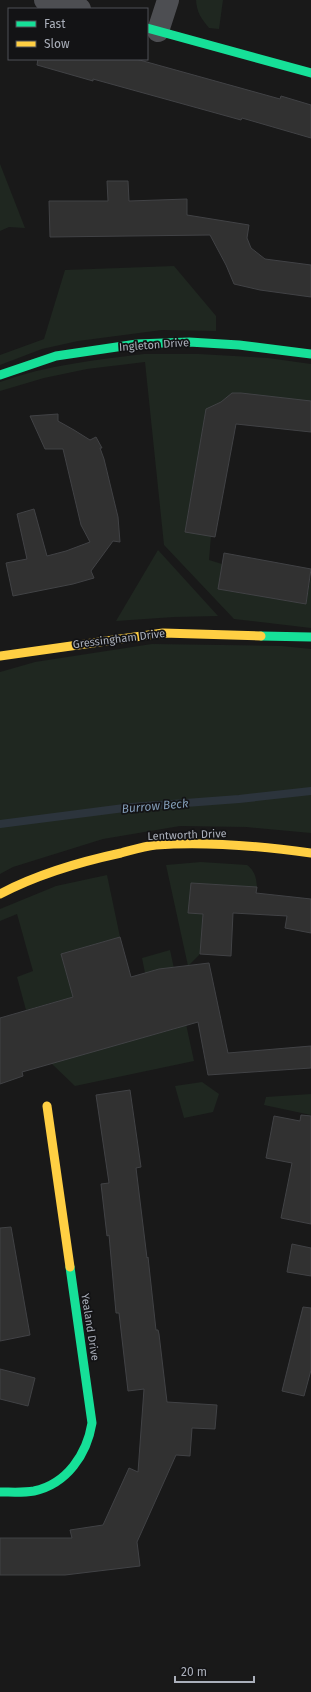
<svg xmlns="http://www.w3.org/2000/svg" width="311" height="1692" viewBox="0 0 311 1692" font-family="'Fira Sans',sans-serif">
<style>
.green{fill:#1f2720}
.lines{fill:none;stroke-linecap:round;stroke-linejoin:round}
.stream{stroke:#2c343c;stroke-width:8}
.building{fill:#313131;stroke:#414245}
.street{stroke:#4d4e52;stroke-width:22}
.fast{stroke:#16e098;stroke-width:9}
.slow{stroke:#ffcf43;stroke-width:9}
.labels{text-anchor:middle;dominant-baseline:central;stroke-width:3.5;stroke-linejoin:round;paint-order:stroke}
.street-label{font-size:11px;fill:#aaafba;stroke:#131315}
.water-label{font-size:12px;font-style:italic;fill:#819bb6;stroke:#131315}
</style>
<rect width="100%" height="100%" fill="#191919"/>
<g class="green">
<path d="M196 0H223L219 29 209 28C201 18 197 13 196 0Z"/>
<polygon points="0,164 25,228 9,227 0,231"/>
<polygon points="174,266 216,316 216,331 162,330 78,341 42,349 0,365 0,355 44,339 65,270"/>
<path d="M144 354H199L268 358 311 364V402L205 416 185 531 211 536 209 560 222 564 218 589 306 604 311 576V628L234 619 164 545 145 362 87 369 44 378 0 391V382C47 365 95 360 144 354Z"/>
<polygon points="158,550 218,616 174,617 116,621"/>
<polygon points="152,644 282,646 311,649 311,833 246,827 180,826 103,839 13,867 0,874 0,672 35,662"/>
<path d="M201 862 247 865C255 871 256 877 257 887L191 883 188 913 203 914 200 954 188 966 166 865Z"/>
<polygon points="107,875 120,937 61,954 73,997 26,1010 17,977 33,971 17,914 0,921 0,909 56,886"/>
<polygon points="170,950 194,1061 75,1086 51,1063 178,1028 162,969 145,973 142,958"/>
<polygon points="202,1082 219,1094 213,1112 184,1118 175,1086"/>
<polygon points="311,1094 311,1115 264,1105 266,1097"/>
</g>
<g class="lines">
<polyline class="stream" points="0,824 132,807 239,799 311,791"/>
</g>
<g class="building">
<polygon points="38,59 136,59 280,99 281,96 311,105 311,138 242,118 241,120 93,79 93,81 37,65"/>
<polygon points="107,181 128,181 129,201 187,199 187,215 249,225 247,238 251,248 265,259 311,265 311,297 260,290 234,284 226,265 210,235 50,237 49,201 108,201"/>
<polygon points="232,393 241,393 311,401 311,432 236,424 215,537 185,532 206,409 221,402"/>
<polygon points="58,414 58,421 74,430 90,440 96,437 102,448 100,448 104,459 118,517 120,542 113,541 91,571 94,578 73,584 13,596 6,563 27,559 17,514 34,509 47,556 66,551 90,542 81,525 63,449 45,449 30,416"/>
<polygon points="224,553 311,569 306,604 218,589"/>
<polygon points="191,883 257,887 256,893 311,899 311,933 285,928 287,916 233,913 231,956 200,954 203,914 188,913"/>
<polygon points="120,937 131,977 159,969 209,963 228,1053 311,1046 311,1068 208,1075 198,1022 22,1072 23,1076 0,1084 0,1018 73,997 61,954"/>
<polygon points="130,1090 141,1167 136,1168 147,1258 148,1257 156,1330 158,1330 159,1334 167,1402 217,1405 215,1429 192,1428 190,1456 176,1455 137,1542 140,1566 65,1575 0,1575 0,1538 72,1538 70,1530 103,1525 129,1468 138,1472 144,1389 128,1391 119,1313 116,1313 109,1235 107,1236 101,1184 109,1183 96,1095"/>
<polygon points="301,1115 311,1116 311,1224 281,1218 292,1163 266,1158 274,1116 300,1121"/>
<polygon points="11,1227 30,1335 0,1341 0,1228"/>
<polygon points="292,1244 311,1248 311,1276 287,1272"/>
<polygon points="303,1307 311,1308 311,1370 304,1396 282,1391"/>
<polygon points="0,1369 35,1378 28,1406 0,1399"/>
</g>
<g class="lines">
<g class="street">
<polyline points="45,0 80,9"/>
<polyline points="158,31 168,0"/>
</g>
<g class="fast">
<polyline points="147,28 311,73"/>
<polyline points="0,375 56,356 137,344 189,342 239,345 311,354"/>
<polyline points="261,636 311,637"/>
<path d="M0 1492C11 1492 23 1493 34 1491 67 1484 87 1454 92 1423L70 1267"/>
</g>
<g class="slow">
<polyline points="0,656 163,633 261,636"/>
<path d="M0 894C38 874 79 862 121 853 132 850 144 846 156 845 208 841 260 846 311 853"/>
<polyline points="47,1106 70,1267"/>
</g>
</g>
<g class="labels">
<g class="street-label">
<text transform="translate(154 345) rotate(-4)">Ingleton Drive</text>
<text transform="translate(119 639) rotate(-7)">Gressingham Drive</text>
<text transform="translate(187 835) rotate(-2)">Lentworth Drive</text>
<text transform="translate(90 1327) rotate(81)">Yealand Drive</text>
</g>
<g class="water-label">
<text transform="translate(155 806) rotate(-5)">Burrow Beck</text>
</g>
</g>
<rect x="8" y="8" width="140" height="52" fill="#131315" stroke="#4f5157"/>
<rect x="16" y="21" width="20" height="6" fill="#16e098" stroke="#4f5157"/>
<text x="44" y="28" font-size="12" fill="#aaafba">Fast</text>
<rect x="16" y="41" width="20" height="6" fill="#ffcf43" stroke="#4f5157"/>
<text x="44" y="48" font-size="12" fill="#aaafba">Slow</text>
<path d="M175 1676v6h79v-6" fill="none" stroke="#aaafba" stroke-width="2"/>
<text x="181" y="1676" font-size="12" fill="#aaafba" stroke="#131315" stroke-width="3" paint-order="stroke">20 m</text>
</svg>
